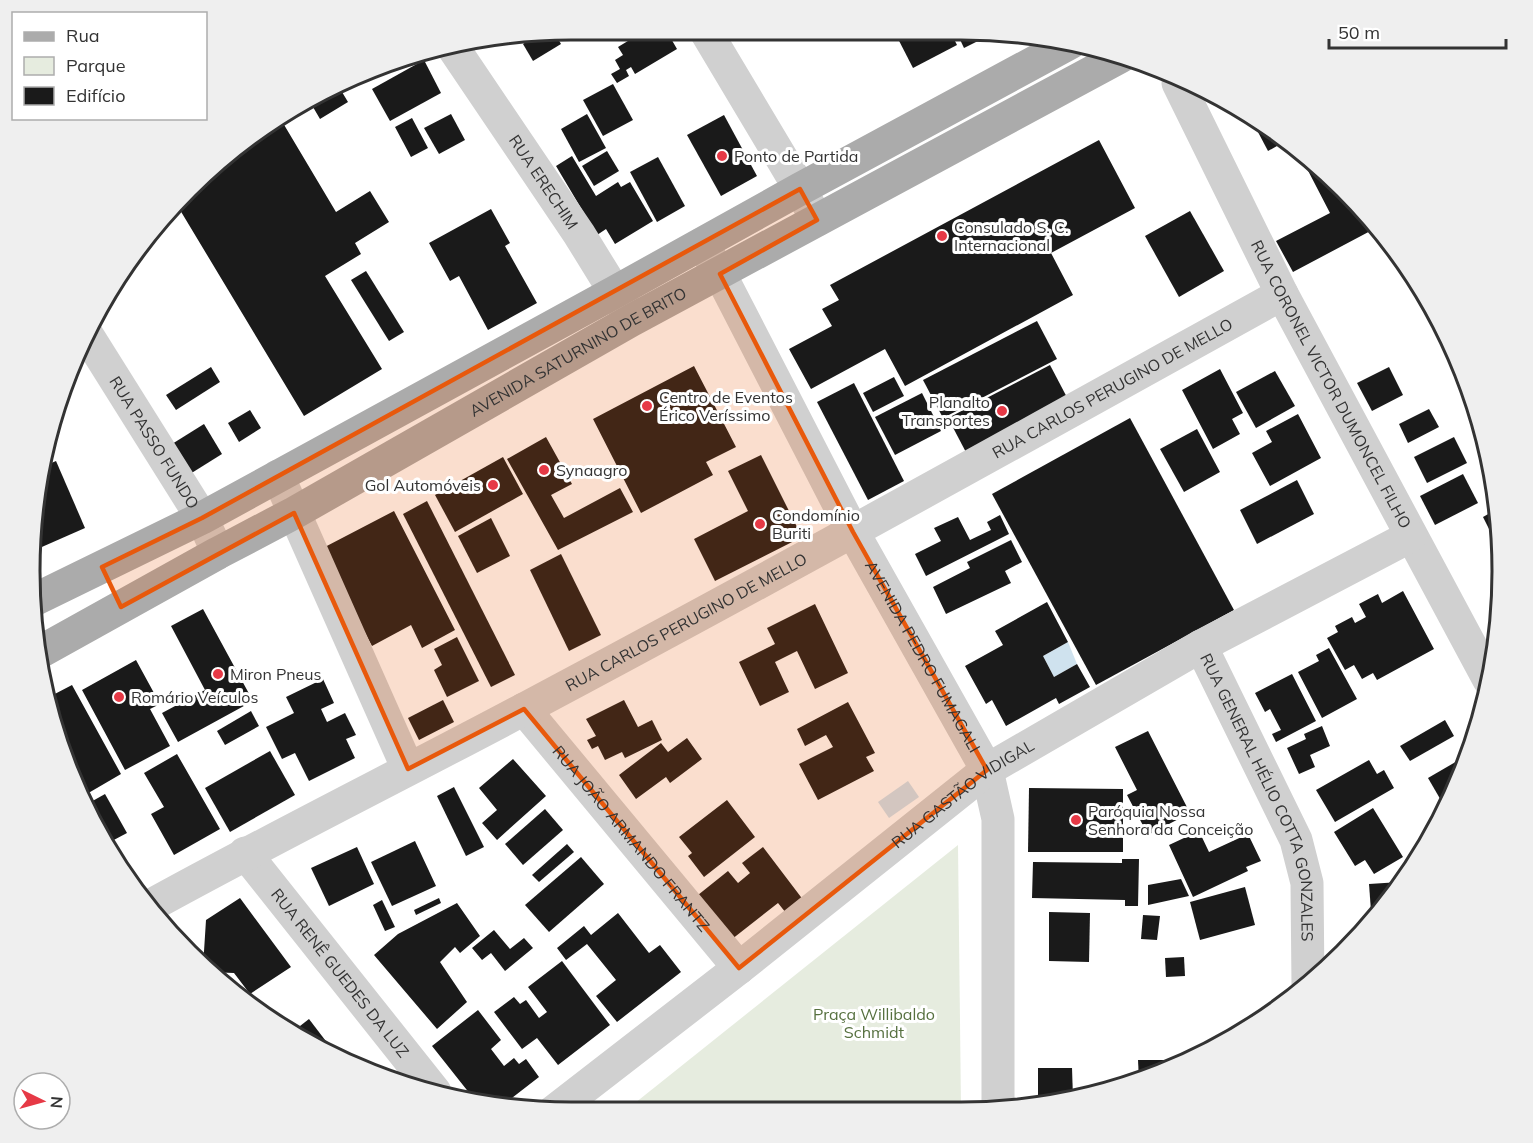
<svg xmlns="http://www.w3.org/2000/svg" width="1533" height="1143" viewBox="0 0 1533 1143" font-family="Mulish,sans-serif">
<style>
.green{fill:#e6ecdf}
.water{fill:#cfe2ee}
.building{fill:#1a1a1a}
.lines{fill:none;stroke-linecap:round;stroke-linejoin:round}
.minor{stroke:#d0d0d0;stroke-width:33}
.major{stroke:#ababab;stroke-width:33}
.marked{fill:#e8590c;fill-opacity:0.2;stroke:#e8590c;stroke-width:4.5;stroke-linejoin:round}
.poi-dot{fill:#e63946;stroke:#fff;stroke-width:2}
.labels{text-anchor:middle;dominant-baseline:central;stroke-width:6;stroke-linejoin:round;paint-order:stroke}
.poi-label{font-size:16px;fill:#333;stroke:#fff;text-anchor:start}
.street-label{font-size:16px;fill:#333;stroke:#fff}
.park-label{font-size:16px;fill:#56703f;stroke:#fff}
.rim{fill:none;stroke:#333;stroke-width:3}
</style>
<rect width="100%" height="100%" fill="#fff"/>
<polygon class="green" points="958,845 961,1109 625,1111"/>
<g class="water">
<polygon points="1068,642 1077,664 1054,677 1043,656"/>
<polygon points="908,781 919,797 889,818 878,802"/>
</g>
<g class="building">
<polygon points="646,30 666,30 677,49 635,74 631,67 626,70 629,76 617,83 611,74 620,69 615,60 623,55 618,47"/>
<polygon points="894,31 950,31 957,45 913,68"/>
<polygon points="956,31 998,31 964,48"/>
<polygon points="554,32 561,44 533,61 523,44 538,34"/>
<polygon points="424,60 441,93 390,121 372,89"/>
<polygon points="613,84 633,120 603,136 583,100"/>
<polygon points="339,87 348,102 320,119 313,107 324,100 321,94"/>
<polygon points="451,114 465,140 439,154 424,128"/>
<polygon points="587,114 606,148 579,162 561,129"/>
<polygon points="724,115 757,176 721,196 687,135"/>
<polygon points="1249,115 1262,121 1284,142 1268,151"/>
<polygon points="280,118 336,212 370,191 389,222 355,243 361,254 325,276 382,369 304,416 177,205 188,189"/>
<polygon points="412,118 428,148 411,157 395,127"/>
<polygon points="1099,140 1135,208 1051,253 1073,295 905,386 885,349 811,389 789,349 832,326 822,309 839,300 830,285"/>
<polygon points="607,151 619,171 594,186 582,166"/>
<polygon points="572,156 596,196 618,182 621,187 630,182 653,221 615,244 606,229 597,235 556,166"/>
<polygon points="658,157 685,206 657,222 630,172"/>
<polygon points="1302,159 1376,228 1293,272 1276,241 1330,213"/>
<polygon points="491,209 510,243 505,246 537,303 488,330 459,276 450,281 429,243"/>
<polygon points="1190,211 1224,271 1179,297 1145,236"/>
<polygon points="366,271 404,332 389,341 351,280"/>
<polygon points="1037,321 1057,359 943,418 923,380"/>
<polygon points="1050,365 1071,405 969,458 948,418"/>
<polygon points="694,366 736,447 706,462 713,475 641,513 593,419"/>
<polygon points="211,367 220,382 176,410 166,395"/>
<polygon points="1389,367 1403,395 1372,411 1357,383"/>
<polygon points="1220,369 1243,413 1232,419 1240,434 1213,449 1182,390"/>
<polygon points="1275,371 1295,406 1256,428 1236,392"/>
<polygon points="894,377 904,396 873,412 863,393"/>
<polygon points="854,383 904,481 868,500 817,402"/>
<polygon points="922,393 941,431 895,455 875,417"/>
<polygon points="1429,409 1439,427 1408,443 1399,424"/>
<polygon points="250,410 261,428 239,442 228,423"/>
<polygon points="1298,414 1321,458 1270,486 1252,453 1272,442 1266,431"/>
<polygon points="1130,418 1234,610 1096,685 992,494"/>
<polygon points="1481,421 1486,440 1484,441 1475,424"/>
<polygon points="204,424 222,454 190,474 172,444"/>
<polygon points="1197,429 1220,472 1184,492 1160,449"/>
<polygon points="546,437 572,484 551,495 564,518 620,488 633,512 558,550 507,459"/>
<polygon points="1454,437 1467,463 1427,483 1414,457"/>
<polygon points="761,455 802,537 715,581 694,539 748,511 728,471"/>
<polygon points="503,457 523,494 455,532 435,495"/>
<polygon points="56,461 85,528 35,550 40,468"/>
<polygon points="1463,474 1478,503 1435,525 1420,496"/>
<polygon points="1297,480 1314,514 1257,544 1240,510"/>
<polygon points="427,501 515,675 491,687 403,514"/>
<polygon points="1497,509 1502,535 1494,539 1483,517"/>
<polygon points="394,511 455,630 422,648 411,625 372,646 321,549"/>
<polygon points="1000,515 1009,534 926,576 915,554 941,541 934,528 958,517 970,540 991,530 987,522"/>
<polygon points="491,518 510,556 477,573 458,536"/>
<polygon points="1011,540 1022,562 1005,571 1011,583 946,614 933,587 970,568 967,562"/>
<polygon points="561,554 601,635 569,651 530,570"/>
<polygon points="1403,591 1434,649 1377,680 1373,673 1362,679 1354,665 1345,670 1327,638 1338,632 1335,626 1352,617 1355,623 1366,617 1359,604 1378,594 1382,603"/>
<polygon points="1047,602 1068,642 1043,656 1054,677 1077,664 1090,687 1059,704 1056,698 1006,726 992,700 986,704 965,666 1003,645 995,631"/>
<polygon points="815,604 848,673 815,689 797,651 775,662 789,692 760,706 739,662 775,644 767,628"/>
<polygon points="203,609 253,701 178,742 162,713 205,690 171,626"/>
<polygon points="457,637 479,681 447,697 434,670 442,665 434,649"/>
<polygon points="1329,648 1357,699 1322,718 1298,672 1319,661 1316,655"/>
<polygon points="136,660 160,704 150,709 170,746 125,770 82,690"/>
<polygon points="1292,674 1316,721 1276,742 1272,734 1281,730 1270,709 1265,712 1255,693"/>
<polygon points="323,679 334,703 321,709 327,722 345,713 356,735 346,739 355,758 309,781 295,753 282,759 266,727 294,713 286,697"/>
<polygon points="72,685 121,774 85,795 68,763 70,761 57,739 49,697"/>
<polygon points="443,700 454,722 419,740 408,718"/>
<polygon points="624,700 638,727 652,720 662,740 625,758 622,752 605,760 598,746 592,749 587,740 596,736 586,719"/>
<polygon points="848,702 875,753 866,757 874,771 818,800 799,764 833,747 826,735 805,746 797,729"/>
<polygon points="251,711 259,726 225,745 217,731"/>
<polygon points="1445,720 1454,736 1410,761 1400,746"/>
<polygon points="1322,726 1330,746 1310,755 1315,767 1299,774 1287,748 1306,739 1304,734"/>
<polygon points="1148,731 1190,813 1148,835 1127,795 1137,790 1115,747"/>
<polygon points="687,738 702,759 670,783 666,777 636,799 619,775 661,743 668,752"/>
<polygon points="270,751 295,795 230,832 205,788"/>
<polygon points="1471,753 1446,809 1428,778"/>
<polygon points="177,754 220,829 174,855 151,814 164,807 144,773"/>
<polygon points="513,759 546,796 497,840 482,823 497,810 479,788"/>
<polygon points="1369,760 1377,774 1384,770 1394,788 1335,822 1316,790"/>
<polygon points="454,787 484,847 466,856 437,796"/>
<polygon points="1029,788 1123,789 1123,852 1028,852"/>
<polygon points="105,794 127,833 110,842 89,803"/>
<polygon points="727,800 755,837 704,877 688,856 692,853 679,837"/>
<polygon points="1373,808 1403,857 1374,874 1365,860 1355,866 1334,832"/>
<polygon points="545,809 563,830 523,865 505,844"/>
<polygon points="1199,831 1209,852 1248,834 1261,861 1246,867 1248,871 1193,897 1169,845"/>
<polygon points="415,841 436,886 392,906 371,862"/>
<polygon points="567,844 574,852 539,882 532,875"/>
<polygon points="357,847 374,884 329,906 311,868"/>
<polygon points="763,847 807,905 790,918 778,903 727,943 693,899 728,871 738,883 750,873 742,863"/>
<polygon points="581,857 604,884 549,932 525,905"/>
<polygon points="1122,859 1139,859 1138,906 1125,906 1125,900 1032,898 1033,862 1122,863"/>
<polygon points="1181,879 1189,896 1148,905 1148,885"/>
<polygon points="1400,882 1400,885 1382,910 1371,911 1369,884"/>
<polygon points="1245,887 1255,925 1200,940 1190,902"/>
<polygon points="240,898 291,967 250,994 234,973 208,972 203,967 206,920"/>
<polygon points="439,898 441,903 416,915 414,910"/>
<polygon points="382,900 395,927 385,931 373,905"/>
<polygon points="457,903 480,936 460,953 455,947 440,962 467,1002 437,1029 374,955 398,934"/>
<polygon points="1049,912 1090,913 1089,962 1049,961"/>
<polygon points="618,913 649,953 660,945 681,972 617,1022 596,996 616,980 587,944 566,960 557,948 584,926 591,935"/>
<polygon points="1143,915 1160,916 1157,940 1141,939"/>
<polygon points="494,930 510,949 524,938 533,948 505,971 491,953 482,960 472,948"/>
<polygon points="1184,957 1185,976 1166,977 1165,958"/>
<polygon points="562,961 610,1025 558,1065 537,1038 522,1049 494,1012 514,997 520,1004 526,1000 539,1018 547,1012 528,987"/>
<polygon points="478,1010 501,1040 491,1049 504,1066 514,1058 519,1064 526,1059 539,1077 503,1105 474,1099 432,1046"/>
<polygon points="309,1019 338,1057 301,1041 291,1033"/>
<polygon points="1138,1060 1176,1060 1176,1068 1169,1072 1139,1080"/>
<polygon points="1038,1068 1072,1068 1073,1098 1038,1107"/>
</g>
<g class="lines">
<g class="minor">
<polyline points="705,30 800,189 817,220"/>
<path id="s1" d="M452 46 579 234 629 315"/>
<path id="s2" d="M1178 83 1282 294 1489 680"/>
<path id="s3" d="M702 244 720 274 853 532 987 770 998 819V1109"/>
<path id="s4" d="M86 333 202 518 218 553"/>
<polyline points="278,476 408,769"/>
<path id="s5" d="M1201 646 1296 840 1307 883 1308 986"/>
<path id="s6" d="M524 709 739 968"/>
<path id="s7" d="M245 853 435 1092"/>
<path id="s8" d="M148 907C273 838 400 775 526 708 780 573 1031 433 1282 294"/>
<path id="s9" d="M553 1112 739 968 987 770 1201 646 1411 536"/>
</g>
<g class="major">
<polyline points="32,601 202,518 615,292 800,189 1070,43"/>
<path id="s10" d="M40 652 218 553 294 513 632 320 1120 57"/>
</g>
</g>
<path class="marked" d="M800 189 817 220 720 274 853 532 987 770 739 968 524 709 408 769 294 513 121 607 102 567 202 518Z"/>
<g class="poi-dot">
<circle cx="722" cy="156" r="6"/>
<circle cx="942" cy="236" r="6"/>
<circle cx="647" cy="406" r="6"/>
<circle cx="1002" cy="411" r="6"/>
<circle cx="544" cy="470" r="6"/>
<circle cx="493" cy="485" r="6"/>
<circle cx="760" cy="524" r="6"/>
<circle cx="218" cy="674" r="6"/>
<circle cx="119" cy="697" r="6"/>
<circle cx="1076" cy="820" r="6"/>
</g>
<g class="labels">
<g class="poi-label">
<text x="734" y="156">Ponto de Partida</text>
<text x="954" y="227">Consulado S. C.<tspan x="954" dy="18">Internacional</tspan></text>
<text x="659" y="397">Centro de Eventos<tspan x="659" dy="18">Érico Veríssimo</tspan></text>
<text x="990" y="402" text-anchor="end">Planalto<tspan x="990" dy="18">Transportes</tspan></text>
<text x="556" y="470">Synaagro</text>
<text x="481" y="485" text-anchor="end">Gol Automóveis</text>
<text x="772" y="515">Condomínio<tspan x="772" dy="18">Buriti</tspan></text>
<text x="230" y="674">Miron Pneus</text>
<text x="131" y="697">Romário Veículos</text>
<text x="1088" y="811">Paróquia Nossa<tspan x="1088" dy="18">Senhora da Conceição</tspan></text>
</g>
<g class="street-label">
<text stroke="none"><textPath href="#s1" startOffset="164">RUA ERECHIM</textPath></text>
<text stroke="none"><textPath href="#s10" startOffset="616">AVENIDA SATURNINO DE BRITO</textPath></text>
<text stroke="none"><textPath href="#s2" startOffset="338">RUA CORONEL VICTOR DUMONCEL FILHO</textPath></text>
<text stroke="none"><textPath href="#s8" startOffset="1095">RUA CARLOS PERUGINO DE MELLO</textPath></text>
<text stroke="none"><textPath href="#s4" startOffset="129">RUA PASSO FUNDO</textPath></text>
<text stroke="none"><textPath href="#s8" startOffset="609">RUA CARLOS PERUGINO DE MELLO</textPath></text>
<text stroke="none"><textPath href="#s3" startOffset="468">AVENIDA PEDRO FUMAGALI</textPath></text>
<text stroke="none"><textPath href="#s9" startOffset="519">RUA GASTÃO VIDIGAL</textPath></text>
<text stroke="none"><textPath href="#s5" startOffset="164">RUA GENERAL HÉLIO COTTA GONZALES</textPath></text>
<text stroke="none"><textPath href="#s6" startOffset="168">RUA JOÃO ARMANDO FRANTZ</textPath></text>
<text stroke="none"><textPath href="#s7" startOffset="153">RUA RENÊ GUEDES DA LUZ</textPath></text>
</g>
<g class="park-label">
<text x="874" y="1014">Praça Willibaldo<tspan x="874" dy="18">Schmidt</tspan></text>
</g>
</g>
<path d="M0 0H1533V1143H0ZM571 40H961A531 531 0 0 1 1492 571V571A531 531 0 0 1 961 1102H571A531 531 0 0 1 40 571V571A531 531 0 0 1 571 40Z" fill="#efefef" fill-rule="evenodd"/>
<path class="rim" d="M571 40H961A531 531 0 0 1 1492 571V571A531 531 0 0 1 961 1102H571A531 531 0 0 1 40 571V571A531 531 0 0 1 571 40Z"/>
<rect x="12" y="12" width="195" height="108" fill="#ffffff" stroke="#adadad" stroke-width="1.5"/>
<rect x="24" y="32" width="30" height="9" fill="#ababab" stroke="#adadad" stroke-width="1.5"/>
<text x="66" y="42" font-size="18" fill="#333333">Rua</text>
<rect x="24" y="57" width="30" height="18" fill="#e6ecdf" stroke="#adadad" stroke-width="1.5"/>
<text x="66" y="72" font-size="18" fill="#333333">Parque</text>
<rect x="24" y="87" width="30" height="18" fill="#1a1a1a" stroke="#adadad" stroke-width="1.5"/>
<text x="66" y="102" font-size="18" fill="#333333">Edifício</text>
<g transform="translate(42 1101) rotate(95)"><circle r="28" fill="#ffffff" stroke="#adadad" stroke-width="1.5"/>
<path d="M0-4.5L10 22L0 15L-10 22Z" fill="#e63946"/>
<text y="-9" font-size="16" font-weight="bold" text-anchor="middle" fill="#333333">N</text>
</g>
<path d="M1329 39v9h177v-9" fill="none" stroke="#333333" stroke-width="3"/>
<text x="1338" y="39" font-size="18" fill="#333333" stroke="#ffffff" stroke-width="4.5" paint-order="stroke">50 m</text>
</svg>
